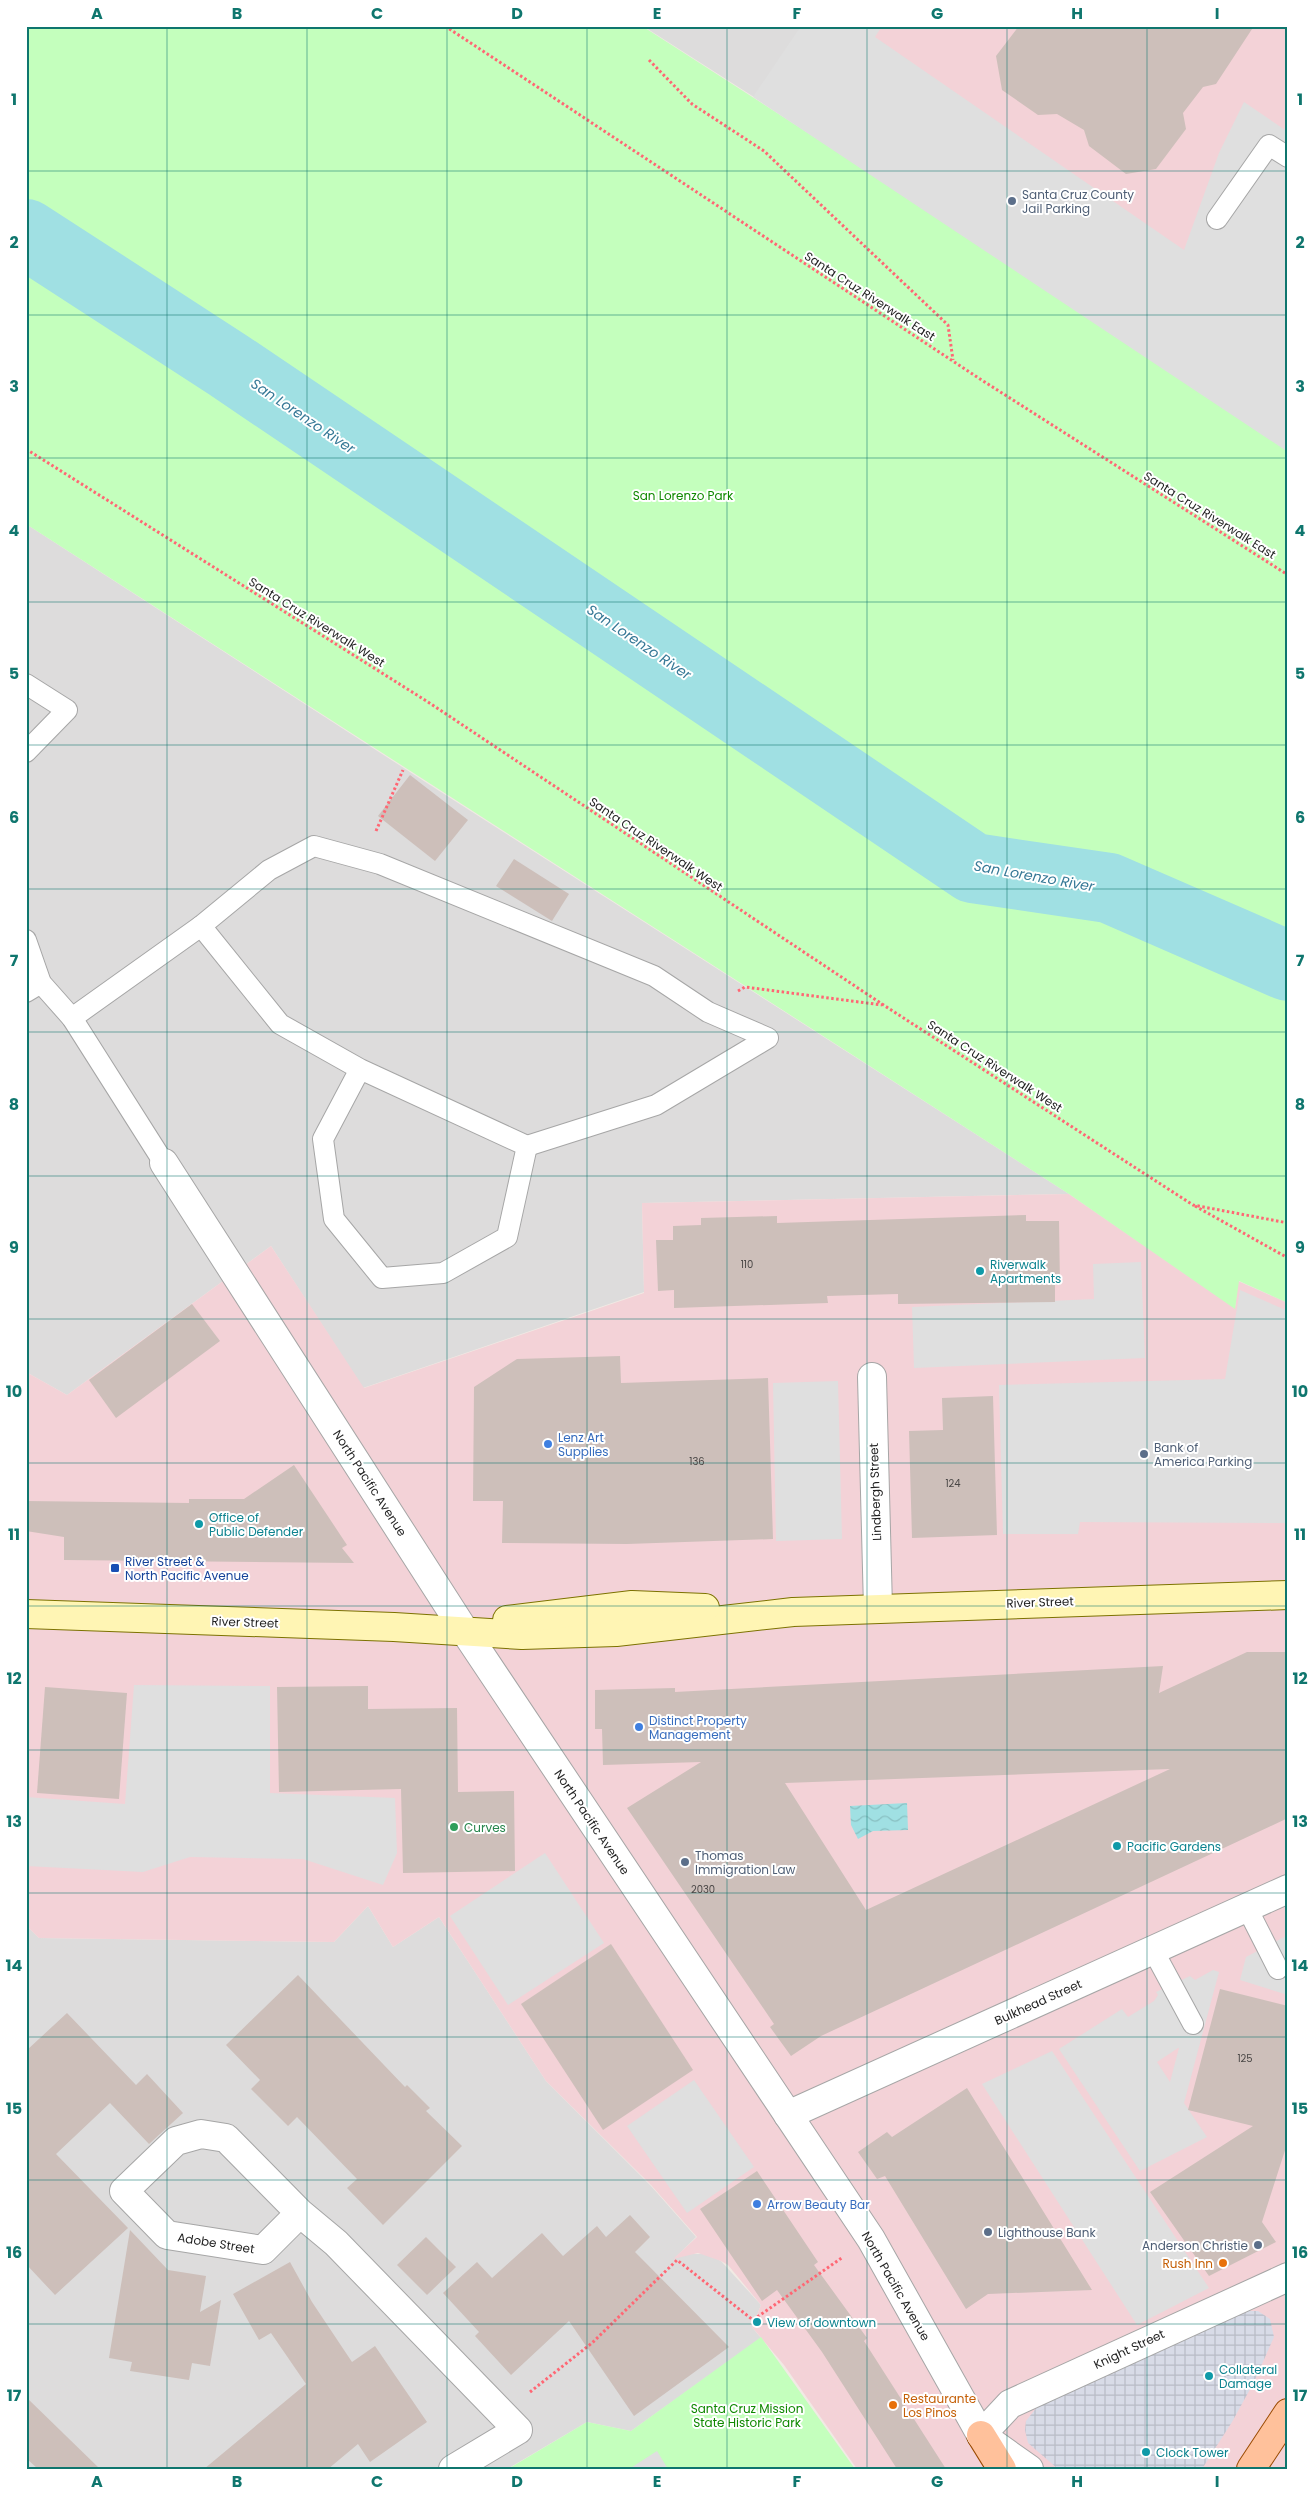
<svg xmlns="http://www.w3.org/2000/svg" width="1314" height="2495" viewBox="0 0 1314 2495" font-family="Poppins,sans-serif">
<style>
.residential{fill:#dddcdc}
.commercial{fill:#f3d2d7}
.park{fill:#c4ffbd}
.parking{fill:#dfdfdf;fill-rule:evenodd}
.plaza{fill:url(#plaza-grid)}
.water{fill:url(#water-waves)}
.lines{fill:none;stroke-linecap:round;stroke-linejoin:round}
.river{stroke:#a0e0e3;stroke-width:70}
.building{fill:#cdbfba;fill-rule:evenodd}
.service-casing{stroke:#a6a6a6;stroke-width:22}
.minor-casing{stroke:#a6a6a6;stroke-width:30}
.tertiary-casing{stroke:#a6a6a6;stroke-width:30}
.secondary-casing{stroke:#7c7200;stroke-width:30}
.primary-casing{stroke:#9a4a00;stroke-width:30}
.path{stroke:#ff6774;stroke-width:3;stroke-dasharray:2.5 2.5;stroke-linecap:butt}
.service{stroke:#fff;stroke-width:20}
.minor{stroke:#fff;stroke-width:28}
.tertiary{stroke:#fff;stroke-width:28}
.secondary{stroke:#fff5b4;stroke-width:28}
.primary{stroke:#ffc19b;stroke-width:28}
.grid{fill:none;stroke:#0f766e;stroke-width:1;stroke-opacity:0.55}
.service-dot{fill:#5c6f8a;stroke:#fff;stroke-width:2}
.culture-dot{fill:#0f9aa8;stroke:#fff;stroke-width:2}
.shop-dot{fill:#3f7fe0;stroke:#fff;stroke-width:2}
.transit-dot{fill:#1a4fb4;stroke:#fff;stroke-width:2}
.leisure-dot{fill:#2e9e5b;stroke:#fff;stroke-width:2}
.food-dot{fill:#e8710a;stroke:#fff;stroke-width:2}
.labels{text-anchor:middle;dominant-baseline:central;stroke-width:4;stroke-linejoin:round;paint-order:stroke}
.number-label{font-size:10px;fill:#4a4746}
.service-label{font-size:12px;fill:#4e5e75;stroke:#fff;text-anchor:start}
.street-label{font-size:12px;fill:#1f1f1f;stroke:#fff}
.park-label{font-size:12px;fill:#0f8901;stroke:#fff}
.culture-label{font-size:12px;fill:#0d838f;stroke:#fff;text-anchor:start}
.shop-label{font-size:12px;fill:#366cbe;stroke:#fff;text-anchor:start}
.transit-label{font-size:12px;fill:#164399;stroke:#fff;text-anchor:start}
.leisure-label{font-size:12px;fill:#27864d;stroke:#fff;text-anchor:start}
.food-label{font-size:12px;fill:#c56008;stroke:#fff;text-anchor:end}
.water-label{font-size:14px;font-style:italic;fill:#377997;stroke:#fff}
.neatline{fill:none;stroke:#0f766e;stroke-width:2}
.grid-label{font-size:16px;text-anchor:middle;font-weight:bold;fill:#0f766e}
</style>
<defs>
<pattern id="plaza-grid" width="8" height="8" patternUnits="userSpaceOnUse" patternTransform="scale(1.25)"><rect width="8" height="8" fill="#d8dbe7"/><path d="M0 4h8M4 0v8" fill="none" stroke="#b9bcc6"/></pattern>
<pattern id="water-waves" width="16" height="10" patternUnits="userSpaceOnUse" patternTransform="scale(1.25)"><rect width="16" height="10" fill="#a0e0e3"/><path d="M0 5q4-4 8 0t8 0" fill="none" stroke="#89c0c2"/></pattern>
</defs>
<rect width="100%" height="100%" fill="#f1eae4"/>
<g class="residential">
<polygon points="643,26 803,26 754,97"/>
<polygon points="26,524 430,785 1069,1194 642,1203 644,1292 363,1388 271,1246 67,1395 26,1372"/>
<polygon points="368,1906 393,1947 439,1917 546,2081 651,2186 696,2237 675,2258 689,2254 706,2254 721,2261 761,2305 752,2327 761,2338 631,2431 587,2422 507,2469 26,2469 26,1925 39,1938 334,1942"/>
</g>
<g class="commercial">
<polygon points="803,26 1288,26 1288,442"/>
<polygon points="1069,1194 1235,1308 1238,1281 1288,1303 1288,2469 857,2469 784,2365 752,2327 761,2305 728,2265 721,2261 698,2253 673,2259 697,2237 651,2185 546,2081 439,1917 393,1947 368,1906 334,1942 39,1938 26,1925 26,1372 67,1395 271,1246 364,1388 644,1293 642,1203"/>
</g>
<g class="park">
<polygon points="26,26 642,26 1288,442 1288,1303 1239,1281 1235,1309 1069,1194 26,524"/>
<polygon points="761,2337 855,2469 508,2469 587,2422 631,2431"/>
</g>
<g class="parking">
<polygon points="801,26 882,26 875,37 1184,250 1219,153 1244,102 1288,132 1288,452 753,97"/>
<polygon points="1141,1262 1145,1358 914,1368 912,1307 1094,1299 1093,1264"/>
<polygon points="1240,1290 1288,1311 1288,1523 1080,1522 1078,1534 1003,1534 999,1385 1225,1379"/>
<polygon points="838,1381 842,1539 776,1541 773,1383"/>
<polygon points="134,1685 270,1686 270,1793 395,1798 397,1853 383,1885 303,1859 190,1857 143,1872 26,1866 26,1797 125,1804"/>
<polygon points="545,1853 604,1943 508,2005 450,1916"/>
<polygon points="1288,1935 1288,1995 1240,1980 1246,1957"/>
<path d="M1213 1970 1219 1972 1184 2103 1207 2137 1140 2171 1059 2049 1122 2009 1128 2017 1154 2001 1158 1995 1156 1992 1190 1976 1195 1980ZM1178 2048H1179L1170 2082 1157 2062Z"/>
<polygon points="1052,2051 1209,2288 1137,2325 982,2084"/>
<polygon points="694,2080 754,2167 687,2213 627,2126"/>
<polygon points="657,2451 668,2469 629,2469"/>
</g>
<polygon class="plaza" points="1247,2311 1258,2311 1270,2319 1274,2337 1254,2382 1232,2422 1202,2469 1058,2469 1028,2443 1025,2430 1026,2421 1037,2407"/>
<polygon class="water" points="907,1803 908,1830 873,1831 858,1839 851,1825 850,1806"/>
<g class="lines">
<polyline class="river" points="26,234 228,365 973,868 1109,888 1288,966"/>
</g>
<g class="building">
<polygon points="1019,26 1254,26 1216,84 1203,87 1183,113 1186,129 1156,169 1126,174 1089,146 1084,130 1057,114 1038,115 1002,90 996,56"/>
<polygon points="410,775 468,820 435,861 378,816"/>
<polygon points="514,859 569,894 552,921 496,886"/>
<polygon points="1026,1215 1026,1221 1059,1221 1060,1285 1055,1285 1055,1302 898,1304 898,1294 827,1296 828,1303 674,1308 674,1290 658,1291 656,1240 673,1240 673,1226 701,1225 701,1218 777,1216 777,1223"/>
<polygon points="192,1304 220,1341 116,1418 89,1380"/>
<polygon points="620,1356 621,1383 768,1378 773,1539 627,1544 502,1543 503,1501 473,1501 474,1387 517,1359"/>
<polygon points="993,1396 997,1535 912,1538 909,1431 943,1430 942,1398"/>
<polygon points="294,1465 347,1545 342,1548 354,1563 64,1560 64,1537 26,1531 26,1501 189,1503 189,1499 244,1499"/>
<path d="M1247 1652H1288V1818L821 2036 791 2056 770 2027 774 2024 627 1808 701 1762 603 1765 602 1729H595V1690L675 1688V1692L1163 1666 1159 1693ZM1170 1769 866 1910 785 1783Z"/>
<polygon points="368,1686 368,1709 457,1708 458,1792 514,1791 515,1871 403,1873 401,1789 279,1792 277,1687"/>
<polygon points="45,1687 127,1693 119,1799 37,1793"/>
<polygon points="611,1944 693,2070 603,2130 521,2004"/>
<polygon points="298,1975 405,2087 407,2085 430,2108 426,2111 462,2146 383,2225 347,2188 357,2179 297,2117 288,2126 251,2089 260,2080 226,2045"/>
<polygon points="1220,1989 1288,2006 1288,2141 1262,2222 1276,2242 1209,2276 1150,2192 1253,2126 1188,2110"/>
<polygon points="67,2013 136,2085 147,2074 183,2113 149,2144 110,2103 56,2154 128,2228 55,2295 26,2264 26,2051"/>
<polygon points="967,2088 1092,2290 988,2294 966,2309 885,2176 877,2179 858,2152 887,2132 892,2137"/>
<polygon points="757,2171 818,2262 814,2265 867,2338 864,2341 946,2469 897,2469 822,2352 777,2290 762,2301 700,2209"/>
<polygon points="630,2215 650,2237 635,2252 729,2347 634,2416 569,2321 511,2375 475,2336 479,2332 443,2293 477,2262 492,2278 542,2233 563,2256 597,2226 606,2237"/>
<polygon points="130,2230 168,2270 206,2276 200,2312 221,2300 210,2366 192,2363 189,2380 130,2371 132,2362 109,2358"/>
<polygon points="426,2237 456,2267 427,2295 397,2265"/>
<polygon points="290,2262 312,2302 352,2362 375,2346 427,2422 370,2462 358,2444 328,2469 204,2469 306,2384 271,2333 259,2340 233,2294"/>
<polygon points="26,2397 100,2469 38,2469 26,2458"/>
</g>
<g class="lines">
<defs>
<g id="service">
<polyline points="1217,219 1269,145 1288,157"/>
<polyline points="26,684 67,710 26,752"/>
<polyline points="201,926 269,870 314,846 380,864 654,976 708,1012 768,1038 656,1105 527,1146"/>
<polyline points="26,940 41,983 72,1018 164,1163"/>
<polyline points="26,992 41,983"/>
<polyline points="72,1018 201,926 280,1024 360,1069 323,1139 334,1219 382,1278 443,1273 507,1237 527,1146 360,1069"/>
<polyline points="1247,1908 1278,1969"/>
<polyline points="1153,1950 1193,2024"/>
</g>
<g id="minor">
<polyline points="164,1163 464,1630"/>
<polyline points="872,1377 878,1608"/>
<polyline points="788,2115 1288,1889"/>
<polyline points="300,2213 263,2250 167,2235 124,2191 176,2141 201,2134 226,2138 300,2213 336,2243 518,2430 453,2469"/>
<polyline points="981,2435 1010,2404 1288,2277"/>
</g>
<polyline id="tertiary" points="464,1630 871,2239 981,2435 1029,2469"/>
<g id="secondary">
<polyline points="26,1614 394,1627 522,1635 616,1632 793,1612 1288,1595"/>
<polyline points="507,1620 632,1605 705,1608"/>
</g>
<g id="primary">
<polyline points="981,2435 1002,2469"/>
<polyline points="1251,2469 1288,2413"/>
</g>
</defs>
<use href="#service" class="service-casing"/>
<use href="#minor" class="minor-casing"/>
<use href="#tertiary" class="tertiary-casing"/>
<use href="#secondary" class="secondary-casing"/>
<use href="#primary" class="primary-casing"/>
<g class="path">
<polyline points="445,26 980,379 1288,575"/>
<polyline points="649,60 692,104 764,151 948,325 953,360"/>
<polyline points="26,449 428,702 885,1006 1193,1205 1288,1223"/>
<polyline points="376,831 403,770"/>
<polyline points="738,991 745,987 882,1005"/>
<polyline points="1195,1206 1288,1258"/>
<polyline points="530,2392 592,2343 677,2260 753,2320 843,2257"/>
</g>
<use href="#service" class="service"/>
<use href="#minor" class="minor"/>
<use href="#tertiary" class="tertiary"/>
<use href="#secondary" class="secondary"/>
<use href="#primary" class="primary"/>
</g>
<path class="grid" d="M167 26V2469M307 26V2469M447 26V2469M587 26V2469M727 26V2469M867 26V2469M1007 26V2469M1147 26V2469M26 171H1288M26 315H1288M26 458H1288M26 602H1288M26 745H1288M26 889H1288M26 1032H1288M26 1176H1288M26 1319H1288M26 1463H1288M26 1606H1288M26 1750H1288M26 1893H1288M26 2037H1288M26 2180H1288M26 2324H1288"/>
<g class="service-dot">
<circle cx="1012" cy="201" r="5"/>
<circle cx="1144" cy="1454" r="5"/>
<circle cx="685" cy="1862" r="5"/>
<circle cx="988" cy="2232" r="5"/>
<circle cx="1258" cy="2245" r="5"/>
</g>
<g class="culture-dot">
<circle cx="980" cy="1271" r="5"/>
<circle cx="199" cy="1524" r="5"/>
<circle cx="1117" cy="1846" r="5"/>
<circle cx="757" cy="2322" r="5"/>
<circle cx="1209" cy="2376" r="5"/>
<circle cx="1146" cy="2452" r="5"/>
</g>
<g class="shop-dot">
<circle cx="548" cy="1444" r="5"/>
<circle cx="639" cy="1727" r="5"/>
<circle cx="757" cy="2204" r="5"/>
</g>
<rect class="transit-dot" x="110" y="1563" width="10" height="10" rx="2.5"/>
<circle class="leisure-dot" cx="454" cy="1827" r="5"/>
<g class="food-dot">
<circle cx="1223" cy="2263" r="5"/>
<circle cx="893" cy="2405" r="5"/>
</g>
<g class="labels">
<g class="number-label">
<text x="747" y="1264">110</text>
<text x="697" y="1461">136</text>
<text x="953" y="1483">124</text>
<text x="703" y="1889">2030</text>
<text x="1245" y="2058">125</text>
</g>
<g class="service-label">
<text x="1022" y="194">Santa Cruz County<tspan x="1022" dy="14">Jail Parking</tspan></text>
<text x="1154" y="1447">Bank of<tspan x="1154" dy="14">America Parking</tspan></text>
<text x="695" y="1855">Thomas<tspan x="695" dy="14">Immigration Law</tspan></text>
<text x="998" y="2232">Lighthouse Bank</text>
<text x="1248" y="2245" text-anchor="end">Anderson Christie</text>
</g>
<g class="street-label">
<text transform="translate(870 296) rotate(33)">Santa Cruz Riverwalk East</text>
<text transform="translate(1210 515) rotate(32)">Santa Cruz Riverwalk East</text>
<text transform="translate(317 622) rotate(32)">Santa Cruz Riverwalk West</text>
<text transform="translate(656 844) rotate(34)">Santa Cruz Riverwalk West</text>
<text transform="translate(995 1066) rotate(33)">Santa Cruz Riverwalk West</text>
<text transform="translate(370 1483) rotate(57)">North Pacific Avenue</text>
<text transform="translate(875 1492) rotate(-92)">Lindbergh Street</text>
<text transform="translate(1040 1602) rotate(-2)">River Street</text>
<text transform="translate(245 1622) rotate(2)">River Street</text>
<text transform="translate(592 1822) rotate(56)">North Pacific Avenue</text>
<text transform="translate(1038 2002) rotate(-24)">Bulkhead Street</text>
<text transform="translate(216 2243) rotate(9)">Adobe Street</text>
<text transform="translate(896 2286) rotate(60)">North Pacific Avenue</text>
<text transform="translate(1129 2349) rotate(-25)">Knight Street</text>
</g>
<g class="park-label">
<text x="683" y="495">San Lorenzo Park</text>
<text x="747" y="2408">Santa Cruz Mission<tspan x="747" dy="14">State Historic Park</tspan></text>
</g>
<g class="culture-label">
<text x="990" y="1264">Riverwalk<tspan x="990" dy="14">Apartments</tspan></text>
<text x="209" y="1517">Office of<tspan x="209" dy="14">Public Defender</tspan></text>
<text x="1127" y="1846">Pacific Gardens</text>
<text x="767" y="2322">View of downtown</text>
<text x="1219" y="2369">Collateral<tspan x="1219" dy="14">Damage</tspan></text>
<text x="1156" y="2452">Clock Tower</text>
</g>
<g class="shop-label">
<text x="558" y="1437">Lenz Art<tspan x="558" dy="14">Supplies</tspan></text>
<text x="649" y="1720">Distinct Property<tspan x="649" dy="14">Management</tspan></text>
<text x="767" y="2204">Arrow Beauty Bar</text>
</g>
<g class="transit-label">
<text x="125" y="1561">River Street &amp;<tspan x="125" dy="14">North Pacific Avenue</tspan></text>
</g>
<g class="leisure-label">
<text x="464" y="1827">Curves</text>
</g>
<g class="food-label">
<text x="1213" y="2263">Rush Inn</text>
<text x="903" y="2398" text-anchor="start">Restaurante<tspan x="903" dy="14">Los Pinos</tspan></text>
</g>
<g class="water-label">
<text transform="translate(303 416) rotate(34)">San Lorenzo River</text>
<text transform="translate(639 642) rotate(34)">San Lorenzo River</text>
<text transform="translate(1034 876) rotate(10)">San Lorenzo River</text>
</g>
</g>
<rect width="1314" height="2495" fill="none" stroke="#ffffff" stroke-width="55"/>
<rect x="28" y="28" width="1258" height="2440" class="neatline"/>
<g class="grid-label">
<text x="97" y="19">A</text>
<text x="237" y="19">B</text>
<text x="377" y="19">C</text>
<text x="517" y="19">D</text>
<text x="657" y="19">E</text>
<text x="797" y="19">F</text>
<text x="937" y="19">G</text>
<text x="1077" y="19">H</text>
<text x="1217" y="19">I</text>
<text x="14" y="105">1</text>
<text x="1300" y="105">1</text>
<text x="14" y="248">2</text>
<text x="1300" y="248">2</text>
<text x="14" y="392">3</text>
<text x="1300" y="392">3</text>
<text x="14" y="536">4</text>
<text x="1300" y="536">4</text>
<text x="14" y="679">5</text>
<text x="1300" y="679">5</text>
<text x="14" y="823">6</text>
<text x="1300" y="823">6</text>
<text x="14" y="966">7</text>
<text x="1300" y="966">7</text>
<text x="14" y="1110">8</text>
<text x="1300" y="1110">8</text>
<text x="14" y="1253">9</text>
<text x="1300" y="1253">9</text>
<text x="14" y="1397">10</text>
<text x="1300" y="1397">10</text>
<text x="14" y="1540">11</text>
<text x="1300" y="1540">11</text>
<text x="14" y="1684">12</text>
<text x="1300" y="1684">12</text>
<text x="14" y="1827">13</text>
<text x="1300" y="1827">13</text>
<text x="14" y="1971">14</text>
<text x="1300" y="1971">14</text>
<text x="14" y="2114">15</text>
<text x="1300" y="2114">15</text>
<text x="14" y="2258">16</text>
<text x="1300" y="2258">16</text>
<text x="14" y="2401">17</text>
<text x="1300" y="2401">17</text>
<text x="97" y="2487">A</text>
<text x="237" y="2487">B</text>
<text x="377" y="2487">C</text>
<text x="517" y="2487">D</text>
<text x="657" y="2487">E</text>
<text x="797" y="2487">F</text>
<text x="937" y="2487">G</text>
<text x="1077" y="2487">H</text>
<text x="1217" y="2487">I</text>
</g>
</svg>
